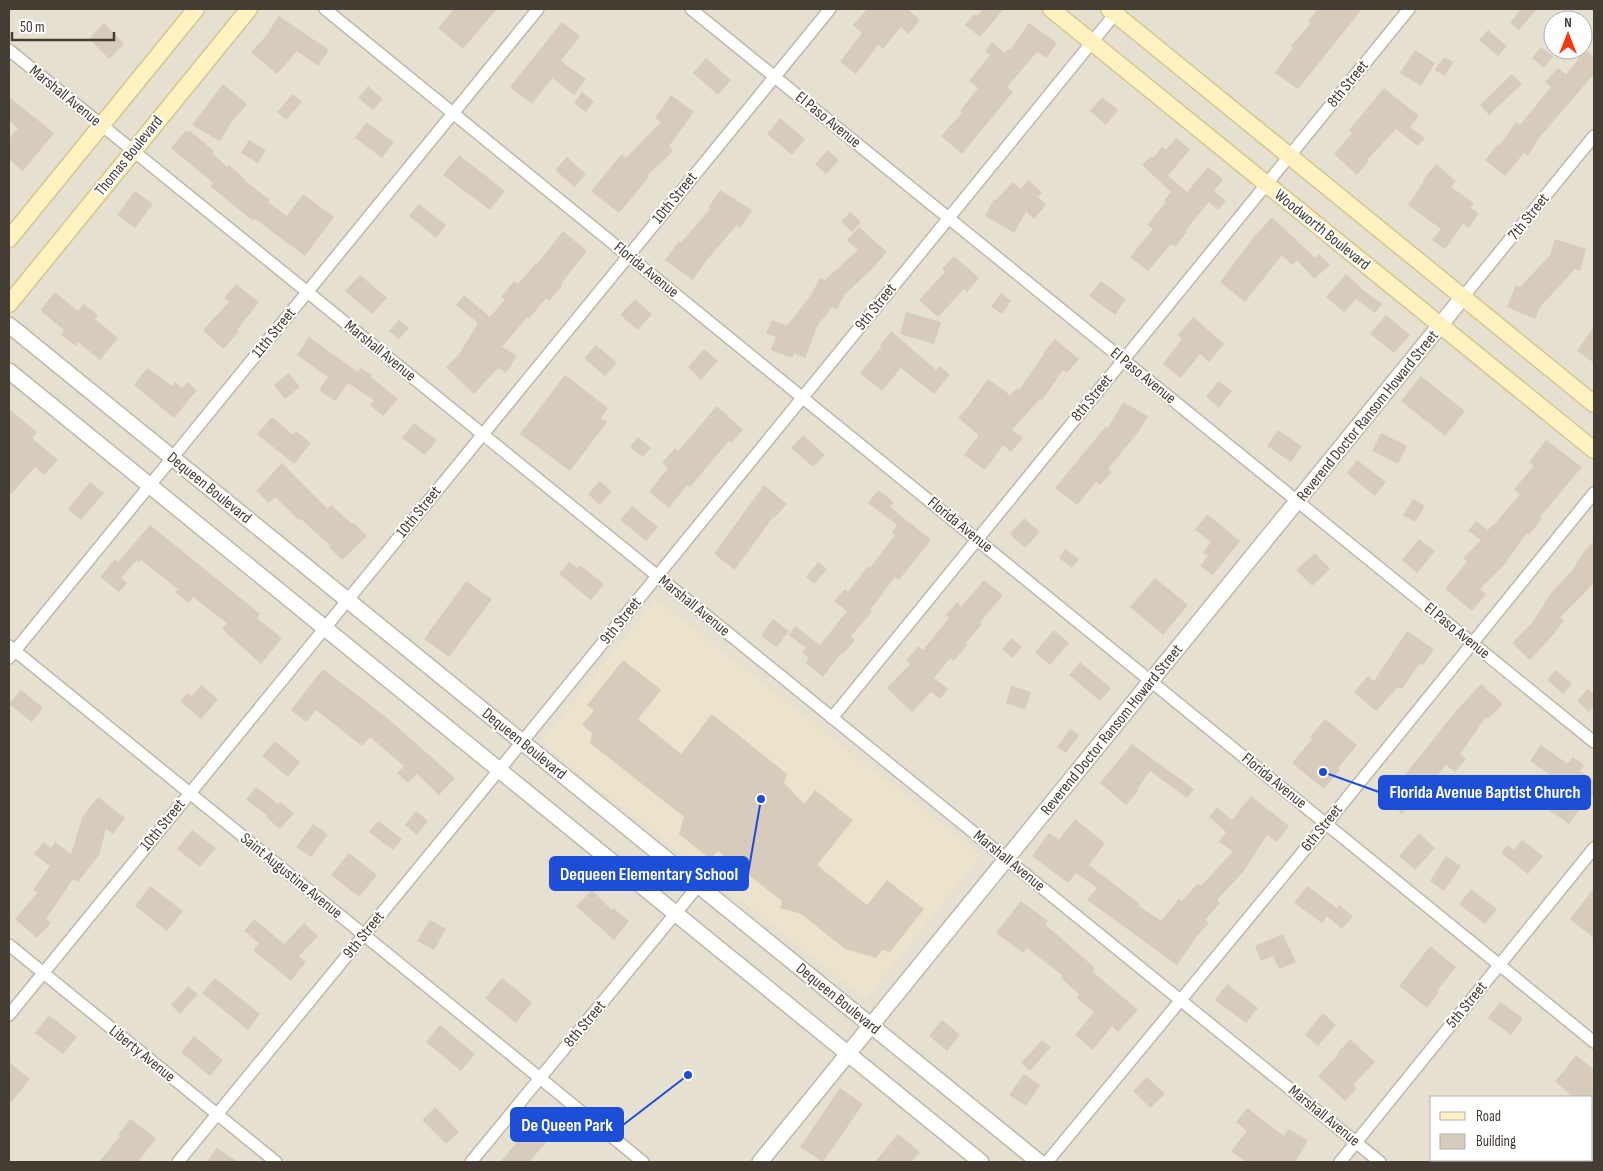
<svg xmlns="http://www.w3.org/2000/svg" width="1603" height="1171" viewBox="0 0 1603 1171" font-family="'Sofia Sans Condensed',sans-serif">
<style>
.residential{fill:#e6e0d1;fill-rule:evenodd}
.education{fill:#ece3cc}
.building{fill:#d7ccbb}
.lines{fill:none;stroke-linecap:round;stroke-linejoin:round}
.minor-casing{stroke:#c0b8a8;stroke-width:14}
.tertiary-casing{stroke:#c0b8a8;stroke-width:18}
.secondary-casing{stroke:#d6c593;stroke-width:19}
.minor{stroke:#fff;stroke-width:11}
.tertiary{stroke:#fff;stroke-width:15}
.secondary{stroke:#fff1c0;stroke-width:16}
.labels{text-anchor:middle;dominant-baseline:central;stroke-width:4;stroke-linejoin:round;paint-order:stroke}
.street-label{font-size:16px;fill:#443d33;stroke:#fff}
.leader{fill:none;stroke:#1d4ed8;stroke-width:2}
.callout-dot{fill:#1d4ed8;stroke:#fff;stroke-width:2}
.callout{fill:#1d4ed8;stroke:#1d4ed8;stroke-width:2}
.callout-label{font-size:18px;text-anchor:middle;font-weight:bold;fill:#fff}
</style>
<rect width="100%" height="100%" fill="#f2eee3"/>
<path class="residential" d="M9 9H1594V1162H9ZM1553 20H1583V50H1553ZM1432 1097H1592V1160H1432Z"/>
<polygon class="education" points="656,599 981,855 866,999 541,743"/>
<g class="building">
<polygon points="454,9 497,9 463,49 438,28"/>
<polygon points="867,9 907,9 920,20 908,34 901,27 883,49 878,45 856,74 840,62 862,33 853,25"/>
<polygon points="983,9 1004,9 980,37 965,25 974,14 977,16"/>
<polygon points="1318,9 1362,9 1298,89 1275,73 1293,48 1291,46 1311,23 1308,21"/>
<polygon points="1521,9 1537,9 1519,30 1510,23"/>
<polygon points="279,16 329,50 318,66 297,51 277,74 251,52 264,38"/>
<polygon points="562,22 580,36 561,61 586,79 574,95 552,78 532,104 510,87"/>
<polygon points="104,23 124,44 109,59 89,39"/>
<polygon points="1029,23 1057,43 1046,58 1037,52 1007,87 1013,92 962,154 941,136 962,113 960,111 978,88 969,81 990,55 985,51 992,42 1005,53 1008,49 1010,50"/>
<polygon points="1488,30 1507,46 1498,56 1479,40"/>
<polygon points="1541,47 1553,56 1544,68 1532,58"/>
<polygon points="1415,50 1435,63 1421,86 1400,73"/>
<polygon points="1585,50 1594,57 1594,74 1539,138 1528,156 1524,153 1505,176 1485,160 1499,143 1500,145 1516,122 1520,125 1551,87 1545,82 1558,68 1566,75"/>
<polygon points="1444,57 1453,62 1445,76 1435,70"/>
<polygon points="706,58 731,80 718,95 693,73"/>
<polygon points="1512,74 1522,84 1489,115 1480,105"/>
<polygon points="223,84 247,104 231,123 220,141 192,125"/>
<polygon points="368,86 383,99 373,110 358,98"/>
<polygon points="1384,88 1419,116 1410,127 1425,138 1418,146 1396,129 1367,160 1369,161 1357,175 1334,154 1352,133 1349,130"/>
<polygon points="582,92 594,101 586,112 574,103"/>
<polygon points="293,94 302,102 286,120 277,112"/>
<polygon points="671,95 694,112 669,146 673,151 647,176 649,177 619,213 591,191 622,154 626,158 661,122 655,118"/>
<polygon points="9,97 54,133 23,171 9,159 9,139 18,128 9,121"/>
<polygon points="1102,97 1118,110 1106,125 1090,111"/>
<polygon points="780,118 805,139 792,155 767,134"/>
<polygon points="366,122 394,142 382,158 355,138"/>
<polygon points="186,130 188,132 189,130 214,151 212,153 227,167 229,165 245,179 244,180 270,200 268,202 287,216 303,194 334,217 305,256 255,219 253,221 232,204 210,186 213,183 171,148"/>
<polygon points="1176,138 1190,149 1168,176 1187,192 1208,167 1223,179 1214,191 1226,201 1218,210 1209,202 1185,231 1187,232 1175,247 1171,244 1148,271 1130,257 1153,229 1147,225 1166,202 1164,201 1171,192 1142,165 1151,156 1153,158 1162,147 1166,150"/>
<polygon points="249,140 266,150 258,163 241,153"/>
<polygon points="828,150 839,160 826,174 815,164"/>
<polygon points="459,155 505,191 490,210 443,175"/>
<polygon points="567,157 586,174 575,187 555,170"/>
<polygon points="1436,164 1456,181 1451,187 1474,203 1471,208 1479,213 1469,228 1463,224 1445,249 1432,240 1441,229 1408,205 1424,181 1423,180"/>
<polygon points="1028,180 1042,193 1038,197 1046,205 1034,219 1026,212 1014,233 985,216 994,199 996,200 1013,182 1021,189"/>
<polygon points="720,190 752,210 740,228 736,226 706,261 693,280 665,260 679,241 681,243 710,209 708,208"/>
<polygon points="135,191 153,204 135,228 117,215"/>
<polygon points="419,204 446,225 436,238 409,216"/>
<polygon points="850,212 861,222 852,232 841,222"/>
<polygon points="1272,217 1315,258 1319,254 1330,265 1314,279 1297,260 1292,265 1282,255 1245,302 1220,282 1253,238"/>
<polygon points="859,227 887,252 871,270 845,294 837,309 832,307 817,327 805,358 794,353 792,358 771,350 776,337 766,333 772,320 787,326 811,295 820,278 825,280 858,250 847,240"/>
<polygon points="563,231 587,251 561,284 562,286 549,301 546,298 529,319 527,317 502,347 517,356 506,373 498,368 474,394 446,367 459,354 478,323 456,305 464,295 490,317 505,299 501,297 514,281 518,284 536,263 537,264"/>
<polygon points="1555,239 1586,249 1580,271 1575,269 1541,306 1535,319 1507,307 1516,285 1520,287 1550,255"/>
<polygon points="954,256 979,278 967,292 964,289 938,317 919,300 945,272 942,269"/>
<polygon points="1346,274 1363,290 1382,304 1375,313 1356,299 1344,312 1326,297"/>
<polygon points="360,275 387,298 372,314 345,291"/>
<polygon points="1101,281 1126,299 1115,315 1089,296"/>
<polygon points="236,284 259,302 237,330 239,332 223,349 203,330 229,302 224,298"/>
<polygon points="55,292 78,311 83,304 98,315 95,319 118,338 100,360 78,342 76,346 61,335 64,330 40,310"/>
<polygon points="1001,293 1011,301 1002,314 991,307"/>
<polygon points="635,299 652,314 638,330 620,315"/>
<polygon points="906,312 941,322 934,344 900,334"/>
<polygon points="1386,315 1410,335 1394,353 1370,334"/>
<polygon points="1193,317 1224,344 1209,362 1200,354 1181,378 1163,364 1182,339 1178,335"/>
<polygon points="399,320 409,328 399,339 389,331"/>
<polygon points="1594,326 1594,363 1577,351"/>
<polygon points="891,331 936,370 939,366 950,374 934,394 901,368 882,391 860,373 881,347 880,345"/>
<polygon points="309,337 358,372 361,368 372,375 371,377 398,399 383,416 370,405 374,400 348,383 335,401 319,390 328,377 297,355"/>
<polygon points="1055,339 1079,359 1067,373 1063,370 1042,400 1040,399 1012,430 1023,438 1011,452 1003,445 985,470 964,455 979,435 958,418 968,407 988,379 1010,395 1017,388 1019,390 1044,354 1043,353"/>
<polygon points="596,345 617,363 605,376 584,358"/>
<polygon points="704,349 718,361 701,380 688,367"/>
<polygon points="147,368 172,386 175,382 182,388 187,382 197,390 174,418 134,385"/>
<polygon points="289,373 300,387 285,399 274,385"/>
<polygon points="565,375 608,408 601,418 607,422 570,471 520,434"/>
<polygon points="1421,376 1465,411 1445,436 1401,401"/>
<polygon points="1218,381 1232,391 1219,408 1206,397"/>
<polygon points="1123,402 1148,416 1139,431 1108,469 1112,472 1100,485 1096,482 1077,505 1055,488 1106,426 1108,428"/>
<polygon points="717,406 743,430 731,443 729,441 690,487 687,485 669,508 649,492 668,468 662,463 675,448 678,451"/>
<polygon points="9,409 37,432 32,438 58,460 44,475 35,467 9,496"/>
<polygon points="272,417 293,435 296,431 311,443 294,464 257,434"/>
<polygon points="414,423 437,440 425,455 402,438"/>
<polygon points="1278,430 1302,446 1291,462 1267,446"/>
<polygon points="1381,433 1407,446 1398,464 1372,451"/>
<polygon points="803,435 825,455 813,467 791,448"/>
<polygon points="638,437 651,448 643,457 630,447"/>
<polygon points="1546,440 1582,467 1540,517 1542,519 1529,535 1527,533 1504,565 1480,589 1486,594 1472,611 1445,589 1467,562 1463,558 1481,540 1468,531 1476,521 1488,530 1493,524 1494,525 1520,494 1514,489 1534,466 1529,462"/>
<polygon points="1357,460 1386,482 1375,496 1347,473"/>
<polygon points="282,463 328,509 331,505 352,524 354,523 367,536 342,560 329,547 331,546 301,519 299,520 275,497 269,503 256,491"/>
<polygon points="600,481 612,492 599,505 588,494"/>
<polygon points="90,482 104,493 81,520 68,509"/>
<polygon points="764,485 787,504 774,518 773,517 735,570 714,554"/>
<polygon points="878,490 894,502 890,507 931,540 899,580 895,577 870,610 872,612 851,636 855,640 843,654 841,653 823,677 806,663 809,658 802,653 806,648 789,635 795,626 820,645 847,611 834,601 845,589 848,592 868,566 870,568 895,535 892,532 897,525 868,503"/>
<polygon points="1413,499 1425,506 1415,522 1403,515"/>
<polygon points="632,506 658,527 646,541 620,520"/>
<polygon points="1207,514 1240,541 1213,575 1200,566 1208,556 1203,553 1211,542 1195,530"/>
<polygon points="1024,518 1040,532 1025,548 1010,534"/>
<polygon points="150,525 260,614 257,618 282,638 261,664 222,629 227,623 193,597 189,603 175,592 178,589 141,560 139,562 137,560 121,578 127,583 119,592 100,577 115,559 118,562"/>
<polygon points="1419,539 1435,551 1417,573 1402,560"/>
<polygon points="1594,541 1594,583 1560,618 1564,620 1553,635 1530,660 1512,643 1532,623 1551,593 1572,571 1582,554"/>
<polygon points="1065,549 1079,559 1072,568 1059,558"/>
<polygon points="1315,553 1330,569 1312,586 1296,570"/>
<polygon points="569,562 577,568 580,565 604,584 591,600 559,574"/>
<polygon points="818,562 827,569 814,584 806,577"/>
<polygon points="1155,578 1188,605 1163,635 1130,607"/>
<polygon points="984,580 1003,595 980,622 982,624 965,644 967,645 954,661 950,658 934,678 948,689 940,699 931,692 912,712 887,688 910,664 906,661 918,646 923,650 949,618 946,615 957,602 961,607"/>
<polygon points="466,581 492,599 449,657 424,639"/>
<polygon points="773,619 789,631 777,647 761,636"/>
<polygon points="1054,630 1069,643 1050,665 1035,652"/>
<polygon points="1407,631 1434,649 1423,665 1420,663 1402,689 1398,687 1376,711 1354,692 1368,676 1374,681"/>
<polygon points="1011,638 1022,647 1013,658 1002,649"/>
<polygon points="623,660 661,690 638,719 681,754 712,714 787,774 784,783 804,804 815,790 853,820 817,865 867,905 887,880 924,909 890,952 883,950 876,958 845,949 801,914 780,908 782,901 718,851 710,859 679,834 684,817 590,743 592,733 582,725 594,710 587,705"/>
<polygon points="1080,662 1111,688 1100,701 1069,675"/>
<polygon points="323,669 386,717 455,778 439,795 417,774 408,783 397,773 404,766 370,737 362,746 316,710 306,722 291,710"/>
<polygon points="1556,670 1572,684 1563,694 1547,680"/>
<polygon points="1481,684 1503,704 1488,719 1486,717 1460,754 1466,759 1455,772 1446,765 1427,789 1402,814 1386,798 1407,777 1404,776 1456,711"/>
<polygon points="201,685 218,699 201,719 180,701 188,693 192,696"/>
<polygon points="1011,686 1031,692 1025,710 1006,703"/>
<polygon points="1587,689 1594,694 1594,706 1589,712 1577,701"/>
<polygon points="21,690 43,708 32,722 9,704"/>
<polygon points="1325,719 1357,745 1338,768 1340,770 1324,789 1292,763 1312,739 1310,737"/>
<polygon points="1070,729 1079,735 1066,753 1057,747"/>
<polygon points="275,741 300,762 288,777 262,756"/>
<polygon points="1132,744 1194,789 1187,798 1150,771 1137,789 1139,790 1126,805 1100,783"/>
<polygon points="1541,745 1568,764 1573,757 1584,765 1580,771 1594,781 1594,793 1588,802 1586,800 1569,824 1549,810 1567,787 1530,761"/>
<polygon points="256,787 278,804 280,802 294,813 280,829 267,818 268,816 246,800"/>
<polygon points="1251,796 1289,826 1277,842 1267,835 1244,871 1217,900 1220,903 1205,920 1209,923 1197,936 1177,965 1087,900 1097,888 1076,873 1068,883 1032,856 1049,833 1059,840 1075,819 1105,843 1089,865 1140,904 1139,906 1161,921 1179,899 1182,901 1198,883 1201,886 1233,851 1219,842 1226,832 1209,817 1217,807 1232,820"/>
<polygon points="98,797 125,818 113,834 106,829 99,855 78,882 73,879 46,919 51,923 37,938 15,919 37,893 33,890 50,866 34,854 43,842 51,848 55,842 71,854 83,816"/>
<polygon points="416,811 428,821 417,835 405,825"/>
<polygon points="378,821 402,839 393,850 369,832"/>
<polygon points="313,824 328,834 311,857 296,847"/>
<polygon points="192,830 216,848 200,867 177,849"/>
<polygon points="1419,833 1435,848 1415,870 1399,856"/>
<polygon points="1522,840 1543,856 1528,874 1501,853 1508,845 1514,850"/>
<polygon points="349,853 377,875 359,897 331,875"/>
<polygon points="1446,856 1461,866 1444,891 1430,881"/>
<polygon points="150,886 183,911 167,931 135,906"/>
<polygon points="1307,886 1337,908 1339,905 1353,916 1342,929 1327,916 1322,923 1294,903"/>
<polygon points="1594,888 1594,938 1570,919"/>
<polygon points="1471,889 1497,909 1485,924 1459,904"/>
<polygon points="592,890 612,910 613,908 629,921 614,940 576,906"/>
<polygon points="1021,901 1048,921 1045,924 1095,968 1092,971 1138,1010 1118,1032 1112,1026 1093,1050 1075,1035 1094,1012 1077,998 1079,994 1061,978 1063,976 1027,948 1023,953 996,933"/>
<polygon points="254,919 284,944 304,923 318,936 299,956 306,962 291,981 253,950 259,943 244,931"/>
<polygon points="430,920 446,929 434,950 417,941"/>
<polygon points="1283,934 1296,962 1279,969 1273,956 1261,961 1255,946"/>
<polygon points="1430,946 1456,967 1437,991 1439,992 1427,1008 1399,986"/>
<polygon points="215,978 260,1014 248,1030 202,993"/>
<polygon points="502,978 532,1002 516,1023 485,998"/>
<polygon points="1227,984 1258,1008 1246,1023 1215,1000"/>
<polygon points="188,986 198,994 180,1014 171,1005"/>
<polygon points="1500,1002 1523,1018 1511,1035 1488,1018"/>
<polygon points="1323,1013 1336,1025 1317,1047 1317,1045 1305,1035"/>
<polygon points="49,1015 77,1037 63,1054 35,1033"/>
<polygon points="942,1020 960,1035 947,1051 929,1036"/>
<polygon points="440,1025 475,1054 461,1071 426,1042"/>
<polygon points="194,1036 223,1060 210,1076 181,1052"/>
<polygon points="1350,1039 1375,1062 1353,1085 1357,1088 1345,1101 1318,1076 1338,1055 1337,1054"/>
<polygon points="1042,1040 1051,1047 1030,1071 1021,1063"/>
<polygon points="1576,1055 1594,1070 1594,1097 1574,1097 1555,1082"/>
<polygon points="9,1062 30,1079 9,1105"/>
<polygon points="1024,1074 1040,1085 1026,1106 1009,1095"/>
<polygon points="1147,1077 1165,1094 1150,1108 1133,1091"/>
<polygon points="840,1088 863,1104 823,1162 800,1147"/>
<polygon points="435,1107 459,1132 446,1144 422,1120"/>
<polygon points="1247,1108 1284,1136 1288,1129 1308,1140 1295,1162 1246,1162 1231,1151 1247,1131 1236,1122"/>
<polygon points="542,1113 559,1128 529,1162 500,1162"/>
<polygon points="130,1119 156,1138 138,1162 99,1162 120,1136 118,1135"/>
<polygon points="898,1134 920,1152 911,1162 875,1162"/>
<polygon points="217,1148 238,1162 207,1162"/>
</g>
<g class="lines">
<defs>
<g id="minor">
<polyline points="325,9 1594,1042"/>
<polyline points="691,9 1594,742"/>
<polyline points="9,50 1380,1162"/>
<polyline points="1463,297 1594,136"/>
<polyline points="9,646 643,1162"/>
<polyline points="9,658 538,9"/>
<polyline points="832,718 1409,9"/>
<polyline points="9,945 276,1162"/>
<polyline points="9,1015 830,9"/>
<polyline points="178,1162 522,742 1119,9"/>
<polyline points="471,1162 698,886"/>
<polyline points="1047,1162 1326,824 1594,493"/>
<polyline points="1340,1162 1594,848"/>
</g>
<g id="tertiary">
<polyline points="9,325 1039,1162"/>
<polyline points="9,371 981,1162"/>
<polyline points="760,1162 1463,297"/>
</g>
<g id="secondary">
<polyline points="1051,9 1594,450"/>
<polyline points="1109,9 1594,404"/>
<polyline points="9,239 196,9"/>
<polyline points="9,304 249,9"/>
</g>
</defs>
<use href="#minor" class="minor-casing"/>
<use href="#tertiary" class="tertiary-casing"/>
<use href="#secondary" class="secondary-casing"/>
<use href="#minor" class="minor"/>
<use href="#tertiary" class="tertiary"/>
<use href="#secondary" class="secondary"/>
</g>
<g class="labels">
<g class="street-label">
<text transform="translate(1348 84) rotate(-51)">8th Street</text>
<text transform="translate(65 96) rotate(39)">Marshall Avenue</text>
<text transform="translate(828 120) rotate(39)">El Paso Avenue</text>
<text transform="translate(129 156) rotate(-51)">Thomas Boulevard</text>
<text transform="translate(675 198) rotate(-51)">10th Street</text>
<text transform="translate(1529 217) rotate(-51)">7th Street</text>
<text transform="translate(1322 230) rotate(39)">Woodworth Boulevard</text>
<text transform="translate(646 270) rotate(39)">Florida Avenue</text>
<text transform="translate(876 307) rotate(-51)">9th Street</text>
<text transform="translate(274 333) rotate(-51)">11th Street</text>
<text transform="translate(380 351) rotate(39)">Marshall Avenue</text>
<text transform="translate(1143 376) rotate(39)">El Paso Avenue</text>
<text transform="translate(1092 398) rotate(-51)">8th Street</text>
<text transform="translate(1368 416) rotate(-51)">Reverend Doctor Ransom Howard Street</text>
<text transform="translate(209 488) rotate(39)">Dequeen Boulevard</text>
<text transform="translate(419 512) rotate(-51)">10th Street</text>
<text transform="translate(960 525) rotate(39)">Florida Avenue</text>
<text transform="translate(694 606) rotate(39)">Marshall Avenue</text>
<text transform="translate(621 621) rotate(-51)">9th Street</text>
<text transform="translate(1457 631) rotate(39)">El Paso Avenue</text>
<text transform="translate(1112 730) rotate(-51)">Reverend Doctor Ransom Howard Street</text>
<text transform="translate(524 744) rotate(39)">Dequeen Boulevard</text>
<text transform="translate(1274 781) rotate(39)">Florida Avenue</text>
<text transform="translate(163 825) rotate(-51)">10th Street</text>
<text transform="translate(1322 828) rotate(-51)">6th Street</text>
<text transform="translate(1009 861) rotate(39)">Marshall Avenue</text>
<text transform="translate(291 876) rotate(39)">Saint Augustine Avenue</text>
<text transform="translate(364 935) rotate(-51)">9th Street</text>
<text transform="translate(838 999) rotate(39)">Dequeen Boulevard</text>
<text transform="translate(1467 1005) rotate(-51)">5th Street</text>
<text transform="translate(585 1024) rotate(-50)">8th Street</text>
<text transform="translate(142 1054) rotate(39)">Liberty Avenue</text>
<text transform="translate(1324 1116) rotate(39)">Marshall Avenue</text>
</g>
</g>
<path class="leader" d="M1323 772L1379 792M761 799L748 874M688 1075L623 1125"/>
<g class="callout-dot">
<circle cx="1323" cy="772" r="5"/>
<circle cx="761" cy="799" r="5"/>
<circle cx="688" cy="1075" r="5"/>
</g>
<g class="callout">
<rect x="1379" y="776" width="211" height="33" rx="5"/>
<rect x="550" y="857" width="198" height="33" rx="5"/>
<rect x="511" y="1108" width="112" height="33" rx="5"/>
</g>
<g class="callout-label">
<text x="1485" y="798">Florida Avenue Baptist Church</text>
<text x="649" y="880">Dequeen Elementary School</text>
<text x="567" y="1131">De Queen Park</text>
</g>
<rect width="1603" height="1171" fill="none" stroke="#443d33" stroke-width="20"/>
<rect x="1430" y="1096" width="162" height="65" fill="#ffffff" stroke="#b4b1ad"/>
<rect x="1440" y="1112" width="25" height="8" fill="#fff1c0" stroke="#b4b1ad"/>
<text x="1476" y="1121" font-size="15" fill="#443d33">Road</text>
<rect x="1440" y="1134" width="25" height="15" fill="#d7ccbb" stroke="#b4b1ad"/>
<text x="1476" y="1146" font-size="15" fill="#443d33">Building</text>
<g transform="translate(1568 35)"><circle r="24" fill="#ffffff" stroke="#b4b1ad"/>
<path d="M0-4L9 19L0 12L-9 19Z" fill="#fe360e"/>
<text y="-8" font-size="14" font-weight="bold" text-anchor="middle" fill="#443d33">N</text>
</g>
<path d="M12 32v8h102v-8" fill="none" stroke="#443d33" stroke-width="2.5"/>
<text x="20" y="32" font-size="15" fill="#443d33" stroke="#ffffff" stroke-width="4" paint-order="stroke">50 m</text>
</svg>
